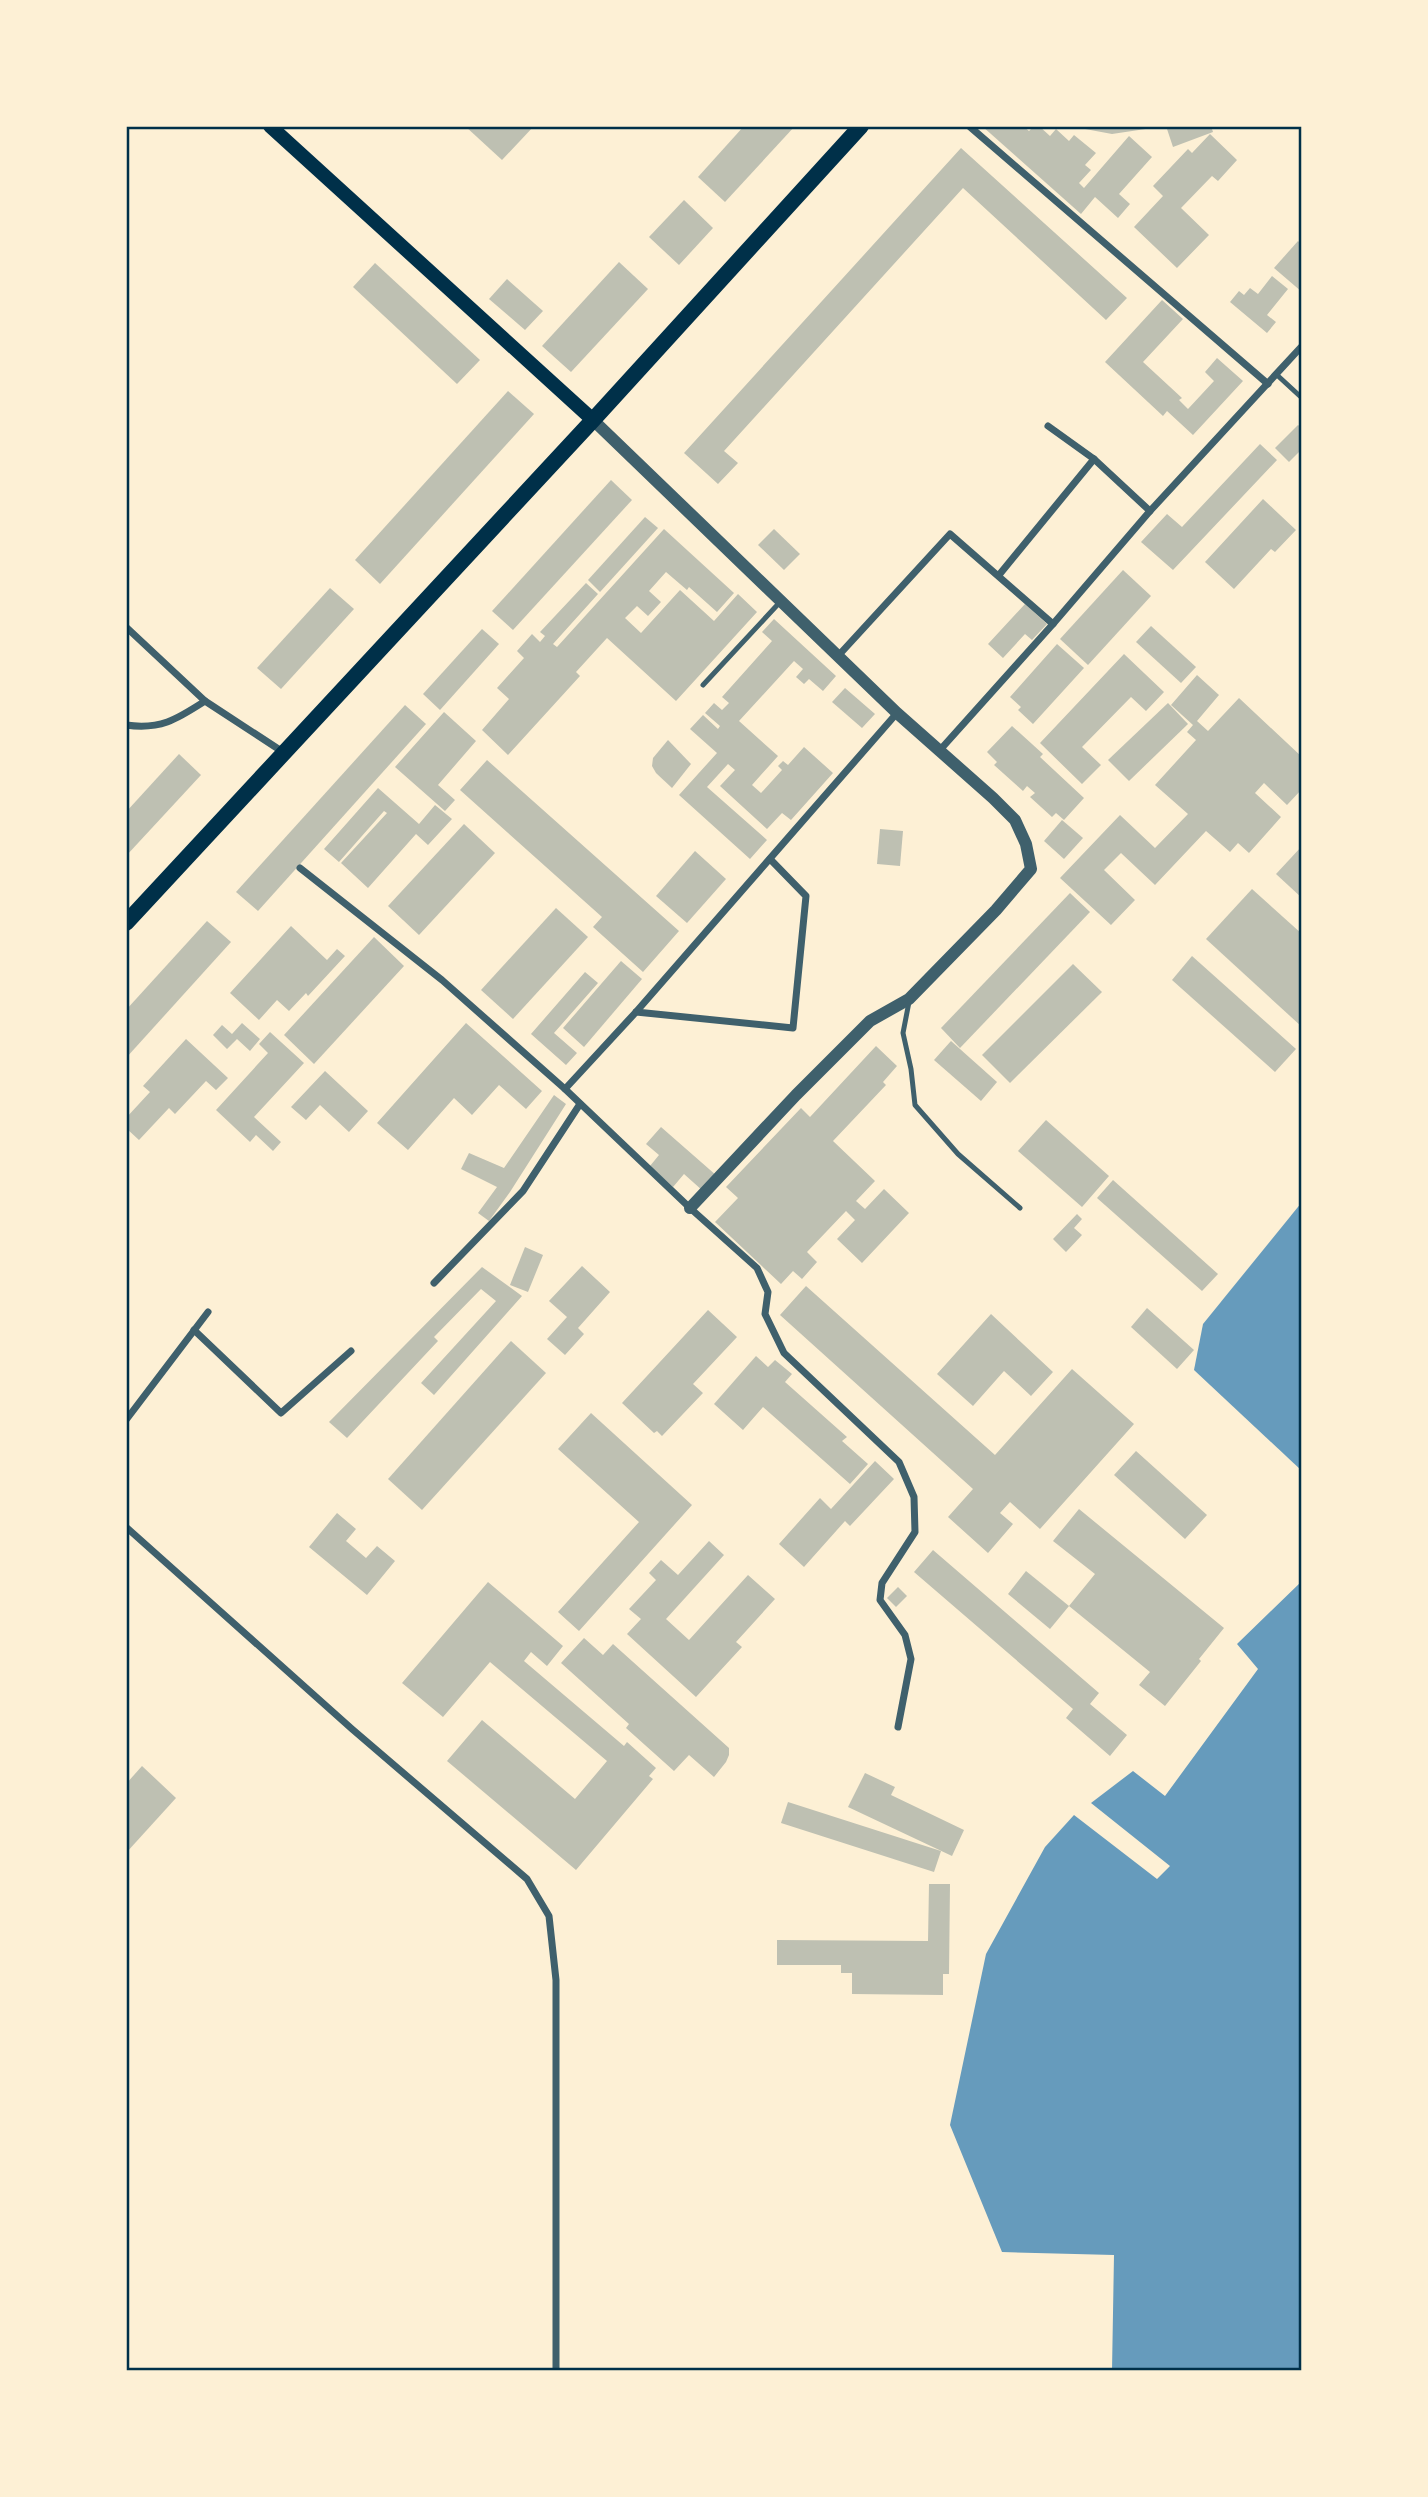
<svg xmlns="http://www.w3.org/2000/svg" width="1428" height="2497" viewBox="0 0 1428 2497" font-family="Quicksand,sans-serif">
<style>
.water{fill:#669bbc}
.building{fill:#bec0b2}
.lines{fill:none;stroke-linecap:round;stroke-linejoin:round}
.service{stroke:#3f606c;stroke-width:5}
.minor{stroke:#3f606c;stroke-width:7}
.tertiary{stroke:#3f606c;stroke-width:12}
.secondary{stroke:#003049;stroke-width:14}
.trunk{stroke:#003049;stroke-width:16}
.neatline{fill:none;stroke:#003049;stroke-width:2.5}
</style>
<rect width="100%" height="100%" fill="#fdf0d5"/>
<g class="water">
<polygon points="1302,1202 1302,1471 1194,1370 1203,1324"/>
<polygon points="1302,1581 1302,2371 1112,2371 1114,2255 1002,2252 950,2125 986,1954 1045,1847 1074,1815 1157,1879 1170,1866 1091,1803 1133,1771 1165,1796 1258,1669 1237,1644"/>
</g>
<g class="building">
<polygon points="465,126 534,126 502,160"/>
<polygon points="744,126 795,126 725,202 698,177"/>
<polygon points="982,126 1023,126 1029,131 1034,126 1039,126 1050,136 1056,129 1069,141 1074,135 1096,153 1085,165 1091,170 1079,183 1084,188 1129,136 1152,157 1119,194 1130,204 1118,218 1095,197 1081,214"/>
<polygon points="1069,126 1159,126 1159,127 1112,134"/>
<polygon points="1166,126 1211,126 1213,132 1173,147"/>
<polygon points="1210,134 1237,160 1218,181 1212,176 1181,208 1209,235 1177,268 1134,227 1163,196 1153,186 1188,149 1192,153"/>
<polygon points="961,148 1127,298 1106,320 963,188 724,451 738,463 718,484 684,453"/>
<polygon points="684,200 713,228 679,265 649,237"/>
<polygon points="1298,241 1302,245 1302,292 1274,268"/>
<polygon points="619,262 648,289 571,372 542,346"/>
<polygon points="375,263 480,360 457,384 353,287"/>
<polygon points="1272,276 1288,289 1267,315 1276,322 1267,333 1230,302 1239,291 1244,295 1250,288 1258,294"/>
<polygon points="507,279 543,311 525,330 489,299"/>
<polygon points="1162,300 1183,319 1143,362 1182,398 1179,400 1188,409 1214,381 1205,372 1217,358 1243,381 1193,435 1167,411 1163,416 1105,362"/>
<polygon points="508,391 534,414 380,584 355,560"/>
<polygon points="1298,425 1302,428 1302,449 1289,462 1275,448"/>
<polygon points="1260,444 1277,460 1173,570 1141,542 1167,514 1182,527"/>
<polygon points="611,480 632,500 513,630 492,611"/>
<polygon points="1263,499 1296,530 1275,552 1271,549 1234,589 1205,562"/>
<polygon points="645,517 658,528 600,592 588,580"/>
<polygon points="664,529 734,593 717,612 689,587 687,590 666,572 649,591 661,602 648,616 637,606 625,618 641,633 680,590 714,621 738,594 757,612 676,701 607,638 576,672 580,676 508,755 482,730 509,699 497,688 524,658 517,651 532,634 540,642 545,636 540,632 586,583 598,594 553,644 557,647"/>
<polygon points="774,529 800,554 784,570 758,545"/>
<polygon points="1123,570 1151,596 1088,665 1060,639"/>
<polygon points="330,588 354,609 281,689 257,668"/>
<polygon points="1025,604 1047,624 1032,640 1025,634 1003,658 988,644"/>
<polygon points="774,619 836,676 823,691 809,679 804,684 796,677 803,669 794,661 739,721 778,756 752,785 761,793 782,770 778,766 783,761 788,765 804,747 833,773 791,820 782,813 767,829 720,786 735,770 728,764 707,787 767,840 750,859 679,795 717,753 690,729 703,715 718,729 720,726 705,713 714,703 722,710 729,703 722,697 772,641 762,632"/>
<polygon points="1151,626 1196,667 1181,683 1136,642"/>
<polygon points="482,629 499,644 440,710 423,694"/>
<polygon points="1057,644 1084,668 1033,724 1018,710 1021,707 1010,697"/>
<polygon points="1124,654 1164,692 1146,711 1131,697 1082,747 1101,765 1082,784 1040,743"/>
<polygon points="1197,675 1219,695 1197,721 1208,731 1239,698 1302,757 1302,789 1287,805 1264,783 1255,793 1281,817 1249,853 1238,843 1230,852 1206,831 1155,885 1121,853 1104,870 1135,900 1111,925 1060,878 1120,815 1155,848 1188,814 1155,785 1196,740 1187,732 1193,725 1171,705"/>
<polygon points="845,688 875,714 862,728 832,702"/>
<polygon points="1168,703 1188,724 1129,781 1108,760"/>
<polygon points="405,705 426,724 258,911 236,892"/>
<polygon points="444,712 476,741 438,785 455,800 445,811 395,767"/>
<polygon points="1012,726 1043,754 1040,757 1084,798 1064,820 1056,813 1052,817 1030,797 1035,793 1027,786 1023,791 994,765 997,762 987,752"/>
<polygon points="668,740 691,764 672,788 656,773 652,766 653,758"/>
<polygon points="179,754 201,775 126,856 126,812"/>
<polygon points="487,760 679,931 643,972 593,927 602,917 460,790"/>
<polygon points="378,788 419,824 435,805 452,819 428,845 416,834 368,888 341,863 387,813 384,811 339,862 324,849"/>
<polygon points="1062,820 1083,838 1064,859 1044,841"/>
<polygon points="464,824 495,853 419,935 388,906"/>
<polygon points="880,829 903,831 900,866 877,864"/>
<polygon points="1302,846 1302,898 1276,874"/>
<polygon points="695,851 726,879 687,923 656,896"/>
<polygon points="1252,889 1302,934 1302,1027 1206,939"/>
<polygon points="1070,893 1090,912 960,1048 941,1028"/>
<polygon points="556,908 588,937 513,1019 481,990"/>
<polygon points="207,921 231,942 126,1058 126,1010"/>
<polygon points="291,926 327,960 337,949 345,956 308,996 306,993 289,1011 277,1000 259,1020 230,993"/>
<polygon points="374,937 404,966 314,1064 284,1035"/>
<polygon points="1192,956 1296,1049 1275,1072 1172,980"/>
<polygon points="621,961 642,979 584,1047 563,1028"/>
<polygon points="1073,964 1102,992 1010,1083 982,1055"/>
<polygon points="585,972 598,983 554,1033 577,1053 566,1065 531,1034"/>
<polygon points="242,1023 260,1039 250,1051 237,1039 227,1049 213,1035 222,1025 232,1034"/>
<polygon points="466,1023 542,1091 526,1109 499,1085 472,1115 454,1098 408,1150 377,1123"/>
<polygon points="270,1032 304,1063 254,1117 281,1142 273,1151 256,1135 250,1142 216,1110 268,1053 259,1044"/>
<polygon points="186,1039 228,1078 216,1090 206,1081 175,1114 169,1108 139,1140 126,1128 126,1118 150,1092 143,1086"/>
<polygon points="951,1041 997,1082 981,1101 934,1060"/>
<polygon points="876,1046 897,1066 883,1082 886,1085 833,1141 875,1181 856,1201 865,1209 884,1189 909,1213 862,1263 837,1239 855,1220 846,1211 807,1252 817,1262 802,1279 793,1271 781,1284 715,1222 738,1198 726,1187 801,1108 810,1117"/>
<polygon points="325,1071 368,1111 349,1132 320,1105 306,1120 291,1107"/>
<polygon points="554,1095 566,1104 510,1192 489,1221 478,1213 497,1187 461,1169 469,1153 504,1168"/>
<polygon points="1046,1120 1109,1176 1082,1207 1018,1151"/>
<polygon points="661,1127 717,1176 703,1191 684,1174 673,1187 650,1166 659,1155 646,1144"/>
<polygon points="1113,1180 1218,1274 1202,1291 1097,1198"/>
<polygon points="1077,1214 1082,1219 1074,1228 1082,1235 1066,1252 1053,1239"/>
<polygon points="525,1247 543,1255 528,1292 510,1285"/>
<polygon points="582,1266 610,1292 578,1328 584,1334 565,1355 547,1339 567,1317 549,1301"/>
<polygon points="482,1267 522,1296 434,1395 421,1383 496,1301 481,1289 434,1337 438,1341 347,1438 329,1422"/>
<polygon points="806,1286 995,1455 1072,1369 1134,1424 1040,1529 1010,1502 1000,1513 1013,1524 988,1553 948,1517 973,1489 780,1315"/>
<polygon points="1147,1308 1194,1350 1177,1369 1131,1327"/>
<polygon points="708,1310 737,1337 693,1384 703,1393 662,1436 657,1431 654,1433 622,1403"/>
<polygon points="991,1314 1053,1372 1031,1396 1004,1371 973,1406 937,1374"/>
<polygon points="511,1341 546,1373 422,1510 388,1479"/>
<polygon points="756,1356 768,1367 775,1360 792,1374 785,1382 847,1437 842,1441 868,1464 850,1484 763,1407 743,1430 714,1404"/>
<polygon points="591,1413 692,1505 579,1631 558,1612 639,1522 558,1449"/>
<polygon points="1136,1451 1207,1515 1185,1539 1114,1475"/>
<polygon points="875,1461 894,1479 850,1526 845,1521 804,1567 779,1544 820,1498 831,1509"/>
<polygon points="1079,1509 1224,1628 1199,1659 1201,1661 1165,1706 1139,1685 1150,1672 1069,1606 1095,1574 1053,1541"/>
<polygon points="337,1513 356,1529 346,1541 366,1558 377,1546 395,1561 367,1595 309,1547"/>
<polygon points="709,1541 724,1555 666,1619 689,1640 748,1575 775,1599 736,1642 742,1647 696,1697 627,1634 641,1619 629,1609 656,1580 649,1573 661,1560 678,1575"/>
<polygon points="933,1550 1099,1693 1090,1704 1127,1735 1110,1756 1066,1718 1073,1709 914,1572"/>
<polygon points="1026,1571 1069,1606 1050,1629 1008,1594"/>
<polygon points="488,1582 563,1646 547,1666 531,1652 524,1661 624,1746 627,1742 656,1768 649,1776 653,1779 576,1870 447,1761 482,1720 575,1799 607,1761 490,1662 443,1717 402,1683"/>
<polygon points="898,1587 907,1596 896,1607 887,1598"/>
<polygon points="584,1638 603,1655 613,1644 729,1748 729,1755 726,1762 714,1777 689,1755 674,1771 626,1728 629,1724 561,1663"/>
<polygon points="142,1766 176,1798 126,1853 126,1784"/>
<polygon points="865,1773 895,1787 891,1795 964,1830 952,1856 848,1807"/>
<polygon points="788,1802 941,1851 934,1872 781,1823"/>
<polygon points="929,1884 950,1884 949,1974 943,1974 943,1995 852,1994 852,1973 841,1973 841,1965 777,1965 777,1940 928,1941"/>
</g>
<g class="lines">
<g class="service">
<polyline points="1277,375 1302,398"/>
<polyline points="703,685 781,601"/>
<polyline points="909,1002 903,1033 911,1069 915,1105 958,1154 1020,1208"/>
</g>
<g class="minor">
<polyline points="969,126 1268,384"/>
<polyline points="1048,426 1094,459 1150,511"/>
<polyline points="999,575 1094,459"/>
<polyline points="126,627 205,701 283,752"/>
<polyline points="838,656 950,534 1053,624"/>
<path d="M126 725C161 730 177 719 205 701"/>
<polyline points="940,750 1053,624 1150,511 1302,346"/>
<polyline points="300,868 442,980 565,1089 690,1208 757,1268 768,1292 765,1314 784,1353 899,1462 914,1497 915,1532 882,1583 880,1600 905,1635 911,1659 898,1727"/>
<polyline points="636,1012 793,1028 806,896 770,859"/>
<polyline points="565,1089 636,1012 897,713"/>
<polyline points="434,1283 523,1191 580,1104"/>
<polyline points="194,1330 281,1413 351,1351"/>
<polyline points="126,1420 208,1312"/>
<polyline points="126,1527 352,1729 527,1879 549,1916 556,1980 556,2371"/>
</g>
<polyline class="tertiary" points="593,420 897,713 993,798 1015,820 1026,844 1031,869 996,910 909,999 870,1021 796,1095 690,1208"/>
<polyline class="secondary" points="270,126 593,420"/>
<polyline class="trunk" points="126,923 593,420 861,126"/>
</g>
<rect width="1428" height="2497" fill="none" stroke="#fdf0d5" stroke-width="256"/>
<rect x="128" y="128" width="1172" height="2241" class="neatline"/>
</svg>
